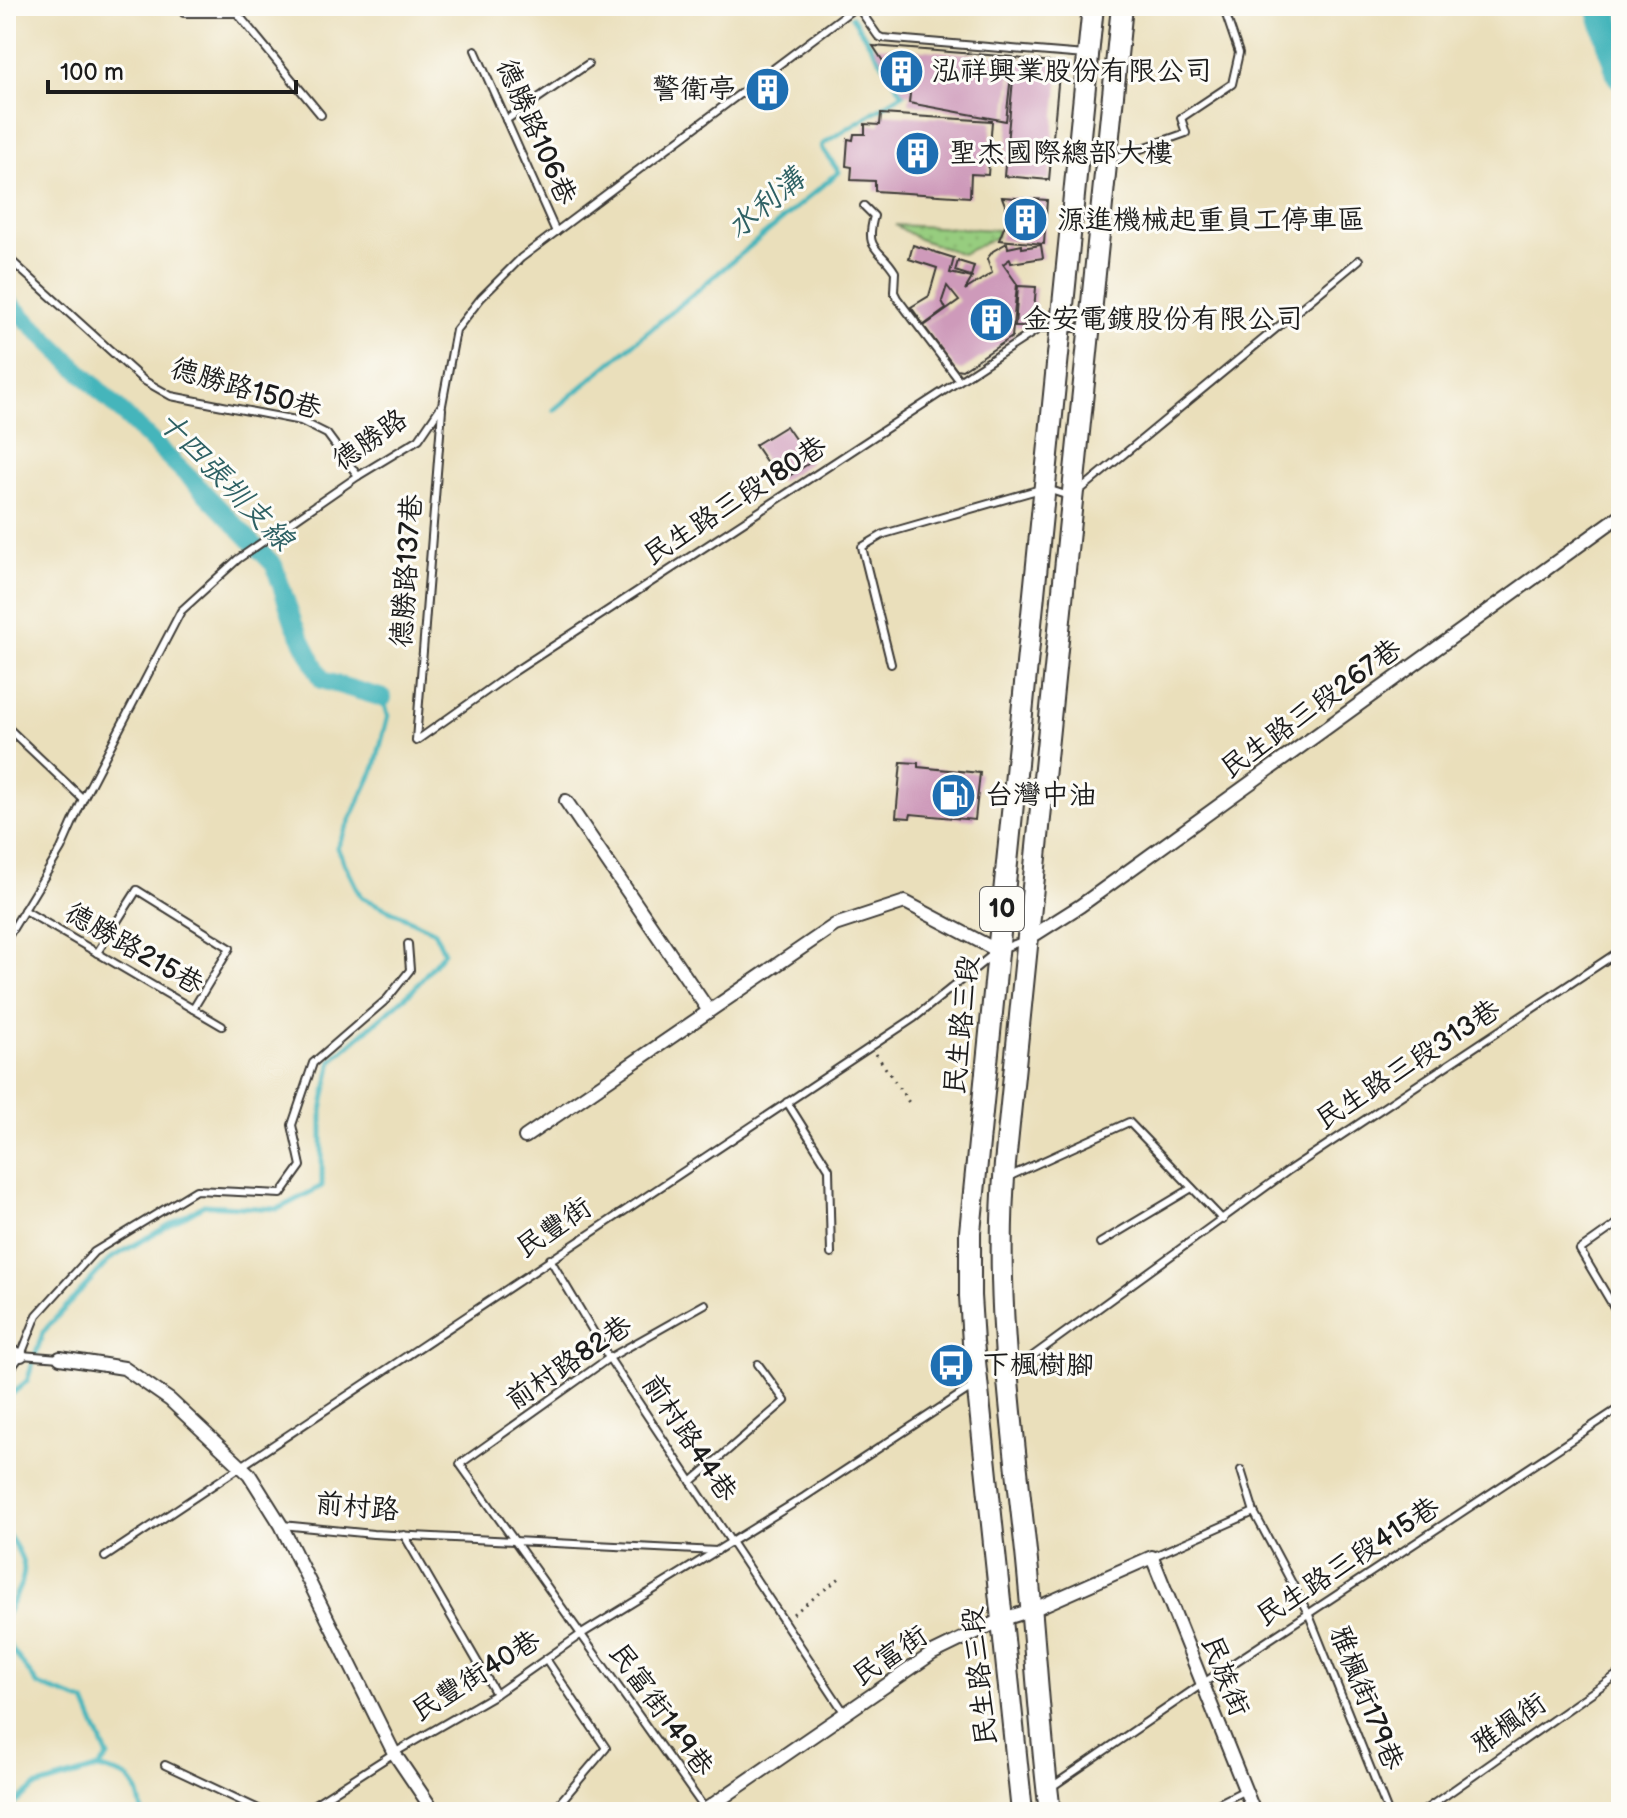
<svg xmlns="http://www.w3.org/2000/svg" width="1627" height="1818" viewBox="0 0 1627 1818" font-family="'Balsamiq Sans','LXGW WenKai TC',sans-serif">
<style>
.grass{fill:url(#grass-dots);stroke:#5a744e;stroke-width:2}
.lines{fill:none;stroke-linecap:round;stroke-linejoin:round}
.stream{stroke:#45b5bb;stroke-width:5}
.canal{stroke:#45b5bb;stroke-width:18}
.river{stroke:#45b5bb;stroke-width:30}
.building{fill:#ce9aba}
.lane-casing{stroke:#3b3934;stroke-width:10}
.street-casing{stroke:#3b3934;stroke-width:16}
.primary-casing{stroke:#3b3934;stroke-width:24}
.path{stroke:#3b3934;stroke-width:3;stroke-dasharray:2 6;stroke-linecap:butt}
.lane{stroke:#fff;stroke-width:6}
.street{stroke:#fff;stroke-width:12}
.primary{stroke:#fff;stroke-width:20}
.labels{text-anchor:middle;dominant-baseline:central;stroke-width:6;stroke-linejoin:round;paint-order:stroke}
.shield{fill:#fdfcf7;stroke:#605f5e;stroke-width:2}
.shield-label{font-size:26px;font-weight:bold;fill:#1c1c1c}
.poi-label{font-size:28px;fill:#1c1c1c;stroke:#fdfcf7;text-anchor:start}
.street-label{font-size:28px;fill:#1c1c1c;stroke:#fdfcf7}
.water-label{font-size:30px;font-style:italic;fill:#2e6164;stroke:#fdfcf7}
</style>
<defs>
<pattern id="grass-dots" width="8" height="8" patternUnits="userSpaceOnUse" patternTransform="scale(2)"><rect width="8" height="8" fill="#97cd7f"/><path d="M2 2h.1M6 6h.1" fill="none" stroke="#82af6d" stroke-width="1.8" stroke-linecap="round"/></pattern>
</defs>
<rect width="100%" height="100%" fill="#fdfcf7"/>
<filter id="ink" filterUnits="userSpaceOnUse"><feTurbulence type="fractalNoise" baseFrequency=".0125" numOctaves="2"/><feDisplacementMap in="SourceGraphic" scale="16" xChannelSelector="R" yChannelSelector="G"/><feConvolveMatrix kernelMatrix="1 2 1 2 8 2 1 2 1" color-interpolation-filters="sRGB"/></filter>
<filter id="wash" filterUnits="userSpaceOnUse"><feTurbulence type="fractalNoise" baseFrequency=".006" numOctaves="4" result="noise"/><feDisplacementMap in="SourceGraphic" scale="32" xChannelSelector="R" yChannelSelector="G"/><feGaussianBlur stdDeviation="1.8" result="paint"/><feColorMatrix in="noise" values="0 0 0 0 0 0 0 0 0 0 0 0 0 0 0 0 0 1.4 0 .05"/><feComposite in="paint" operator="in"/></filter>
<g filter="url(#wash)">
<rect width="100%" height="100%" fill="#eadfbb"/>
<polygon class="grass" points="895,225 998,230 997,237 962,254 919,239"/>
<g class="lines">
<g class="stream">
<polyline points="554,410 839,172 822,148 823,144 903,94 852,17"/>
<polyline points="6,1399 27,1381 43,1332 110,1259 204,1205 278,1209 322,1186 322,1111 332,1060 413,990 444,952 434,931 361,897 337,848 375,767 388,715 383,698"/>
<path d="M6 1532C34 1570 25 1575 6 1615"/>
<polyline points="6,1641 38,1685 85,1702 108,1757 99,1768 35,1787 6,1811"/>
<path d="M99 1768C133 1779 135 1776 142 1812"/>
</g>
<polyline class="canal" points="6,300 195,483 274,565 294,624 322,680 383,698"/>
<polyline class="river" points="1601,6 1621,74"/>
</g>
<g id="blocks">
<g class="building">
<polygon points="873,46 1013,57 1006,121 909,103 910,94 904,93"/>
<polygon points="1015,58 1060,63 1049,180 1004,176"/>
<polygon points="768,82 774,89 765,96 760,89"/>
<polygon points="881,114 992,121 988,175 971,174 970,197 875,191 875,181 851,180 852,167 846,166 848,139 853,140 854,134 865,134 865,124 880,125"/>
<polygon points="1002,197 1047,200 1044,244 999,240 1009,215"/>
<polygon points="1007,243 1008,248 1022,245 1022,248 1041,245 1043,258 1011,263 1010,259 1003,264 1017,284 1012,337 962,370 956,369 924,326 959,301 947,286 942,301 946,309 924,325 911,307 929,296 937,268 909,259 913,245 954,258 950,273 972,278 965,290 992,273 987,259 993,251"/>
<polygon points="958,261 974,266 971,276 955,271"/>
<polygon points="1018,286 1036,287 1033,322 1026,321 1025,327 1015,327"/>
<polygon points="786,426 811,462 780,482 755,445"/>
<polygon points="901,762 918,763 918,767 980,773 975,820 911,814 910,818 896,817"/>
</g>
</g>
</g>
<g filter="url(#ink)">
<use href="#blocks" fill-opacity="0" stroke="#3b3934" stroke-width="2"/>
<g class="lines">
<defs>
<g id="lane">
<polyline points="183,6 184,13 237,13 321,115"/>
<polyline points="857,6 878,36 882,38 1085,55"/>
<polyline points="475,50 556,232"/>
<polyline points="506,120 588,64"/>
<polyline points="1109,160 1186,133 1181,118 1232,84 1239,53 1223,6"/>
<path d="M864 206 874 216C864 252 880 247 895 272L894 292 897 298 959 380"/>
<polyline points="6,256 143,380 171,396 301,421 327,434 358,476"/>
<polyline points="1078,492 1359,260"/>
<polyline points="891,664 862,547 884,534 1044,488 1069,496"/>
<polyline points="6,726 83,799"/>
<polyline points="416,740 442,409"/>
<polyline points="416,741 509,675 1040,328 1084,328"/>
<polyline points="24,910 222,1026"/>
<polyline points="6,940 61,849 83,799 181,611 238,559 358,476 419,439 442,405 456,330 481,298 521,258 857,6"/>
<polyline points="1001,949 1025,940"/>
<polyline points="97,953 137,890 230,948 193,1009"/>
<polyline points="787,1102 829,1169 831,1254"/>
<polyline points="1008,1177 1129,1122 1223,1220"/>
<polyline points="1621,1221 1580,1250 1621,1319"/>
<polyline points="1100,1243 1192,1188"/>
<polyline points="550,1259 609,1358 844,1712"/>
<polyline points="21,1355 60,1358"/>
<polyline points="1012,1371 1289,1170 1621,950"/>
<polyline points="6,1375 21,1355 37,1315 94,1252 196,1190 281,1194 301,1166 292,1125 313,1063 387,999 410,970 408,944"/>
<polyline points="1241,1470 1254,1512 1309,1615 1388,1812"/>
<polyline points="691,1482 785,1401 758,1364"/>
<polyline points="282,1525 373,1534 717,1551"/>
<polyline points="404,1535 496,1694"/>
<polyline points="105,1557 914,1018 992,955"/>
<polyline points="1152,1557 1254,1512"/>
<polyline points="546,1659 606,1748 557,1806"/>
<polyline points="165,1765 265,1812"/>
<polyline points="1053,1786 1202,1684 1621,1407"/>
<polyline points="705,1809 460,1464 609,1358 705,1304"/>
<polyline points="302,1812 394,1753 496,1694 580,1635 804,1497 972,1387"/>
<polyline points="1202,1812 1245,1790"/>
<polyline points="1422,1812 1621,1672"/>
</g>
<g id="street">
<polyline points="566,801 709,1011"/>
<polyline points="1028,939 1080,906 1621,515"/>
<polyline points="525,1137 835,925 905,902 998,951"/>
<polyline points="6,1351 21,1355"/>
<polyline points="60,1358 124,1368 170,1400 249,1474 281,1525 394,1753 434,1812"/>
<polyline points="702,1812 933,1653 1003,1619 1032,1610 1152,1557 1254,1812"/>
</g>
<g id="primary">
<polyline points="1022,1812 973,1342 970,1296 970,1232 1093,6"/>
<path d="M1050 1812C1039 1726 1035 1638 1026 1552 1012 1422 994 1295 1005 1164L1122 6"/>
</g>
</defs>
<use href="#lane" class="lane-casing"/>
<use href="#street" class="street-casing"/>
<use href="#primary" class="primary-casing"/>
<g class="path">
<polyline points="876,1054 910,1104"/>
<polyline points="793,1614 841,1577"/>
</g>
<use href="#lane" class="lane"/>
<use href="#street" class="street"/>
<use href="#primary" class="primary"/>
</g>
</g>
<defs>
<symbol id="building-disc" viewBox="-11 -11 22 22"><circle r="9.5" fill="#1f6fb2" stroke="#fdfcf7"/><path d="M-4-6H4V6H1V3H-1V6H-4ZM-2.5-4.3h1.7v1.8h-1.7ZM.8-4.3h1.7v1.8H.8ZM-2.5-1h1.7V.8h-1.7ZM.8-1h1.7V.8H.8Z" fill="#fff"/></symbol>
<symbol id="fuel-disc" viewBox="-11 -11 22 22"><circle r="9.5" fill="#1f6fb2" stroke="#fdfcf7"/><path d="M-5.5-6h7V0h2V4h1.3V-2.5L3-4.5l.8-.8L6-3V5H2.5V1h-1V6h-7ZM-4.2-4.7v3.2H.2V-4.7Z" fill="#fff"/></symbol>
<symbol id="bus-disc" viewBox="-11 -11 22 22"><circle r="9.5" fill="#1f6fb2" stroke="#fdfcf7"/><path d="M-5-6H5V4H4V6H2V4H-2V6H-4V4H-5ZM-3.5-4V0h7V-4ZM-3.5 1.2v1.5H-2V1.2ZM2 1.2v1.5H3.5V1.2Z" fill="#fff"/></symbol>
</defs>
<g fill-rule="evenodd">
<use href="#building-disc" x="876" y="46" width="51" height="51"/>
<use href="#building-disc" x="742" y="64" width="51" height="51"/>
<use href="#building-disc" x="892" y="128" width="51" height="51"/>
<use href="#building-disc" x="1000" y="194" width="51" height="51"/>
<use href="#building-disc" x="966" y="294" width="51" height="51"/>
<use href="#fuel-disc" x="928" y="770" width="51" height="51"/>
<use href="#bus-disc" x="926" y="1340" width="51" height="51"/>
</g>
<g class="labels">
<rect class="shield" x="980" y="887" width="44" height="44" rx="6"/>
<g class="shield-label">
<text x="1002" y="909">10</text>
</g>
<g class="poi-label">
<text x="932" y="71">泓祥興業股份有限公司</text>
<text x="736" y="89" text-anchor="end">警衛亭</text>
<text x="949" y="153">聖杰國際總部大樓</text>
<text x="1057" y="220">源進機械起重員工停車區</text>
<text x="1023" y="319">金安電鍍股份有限公司</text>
<text x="985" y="795">台灣中油</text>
<text x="982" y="1365">下楓樹腳</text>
</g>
<g class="street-label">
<text transform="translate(536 132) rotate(66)">德勝路106巷</text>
<text transform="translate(246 389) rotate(16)">德勝路150巷</text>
<text transform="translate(370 440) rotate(-35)">德勝路</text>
<text transform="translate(735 501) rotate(-33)">民生路三段180巷</text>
<text transform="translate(407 571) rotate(-86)">德勝路137巷</text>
<text transform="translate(1311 709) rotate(-36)">民生路三段267巷</text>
<text transform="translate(134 949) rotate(30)">德勝路215巷</text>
<text transform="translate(962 1025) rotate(-84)">民生路三段</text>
<text transform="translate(1408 1065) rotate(-33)">民生路三段313巷</text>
<text transform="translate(554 1228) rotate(-34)">民豐街</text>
<text transform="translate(569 1363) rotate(-34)">前村路82巷</text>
<text transform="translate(689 1438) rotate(56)">前村路44巷</text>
<text transform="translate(357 1507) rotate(5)">前村路</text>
<text transform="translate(1348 1562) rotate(-33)">民生路三段415巷</text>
<text transform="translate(890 1656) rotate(-34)">民富街</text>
<text transform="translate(476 1676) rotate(-32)">民豐街40巷</text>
<text transform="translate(980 1676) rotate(-96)">民生路三段</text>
<text transform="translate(1225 1676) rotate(68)">民族街</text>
<text transform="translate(1366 1698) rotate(68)">雅楓街179巷</text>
<text transform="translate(661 1710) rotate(54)">民富街149巷</text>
<text transform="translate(1509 1724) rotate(-35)">雅楓街</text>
</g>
<g class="water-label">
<text transform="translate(766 204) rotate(-40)">水利溝</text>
<text transform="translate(225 481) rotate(46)">十四張圳支線</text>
</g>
</g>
<rect width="1627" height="1818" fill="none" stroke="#fdfcf7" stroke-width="32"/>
<path d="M48 80v12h248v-12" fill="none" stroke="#1c1c1c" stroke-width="4"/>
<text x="60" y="80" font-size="24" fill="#1c1c1c" stroke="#fdfcf7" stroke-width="6" paint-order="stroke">100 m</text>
</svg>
